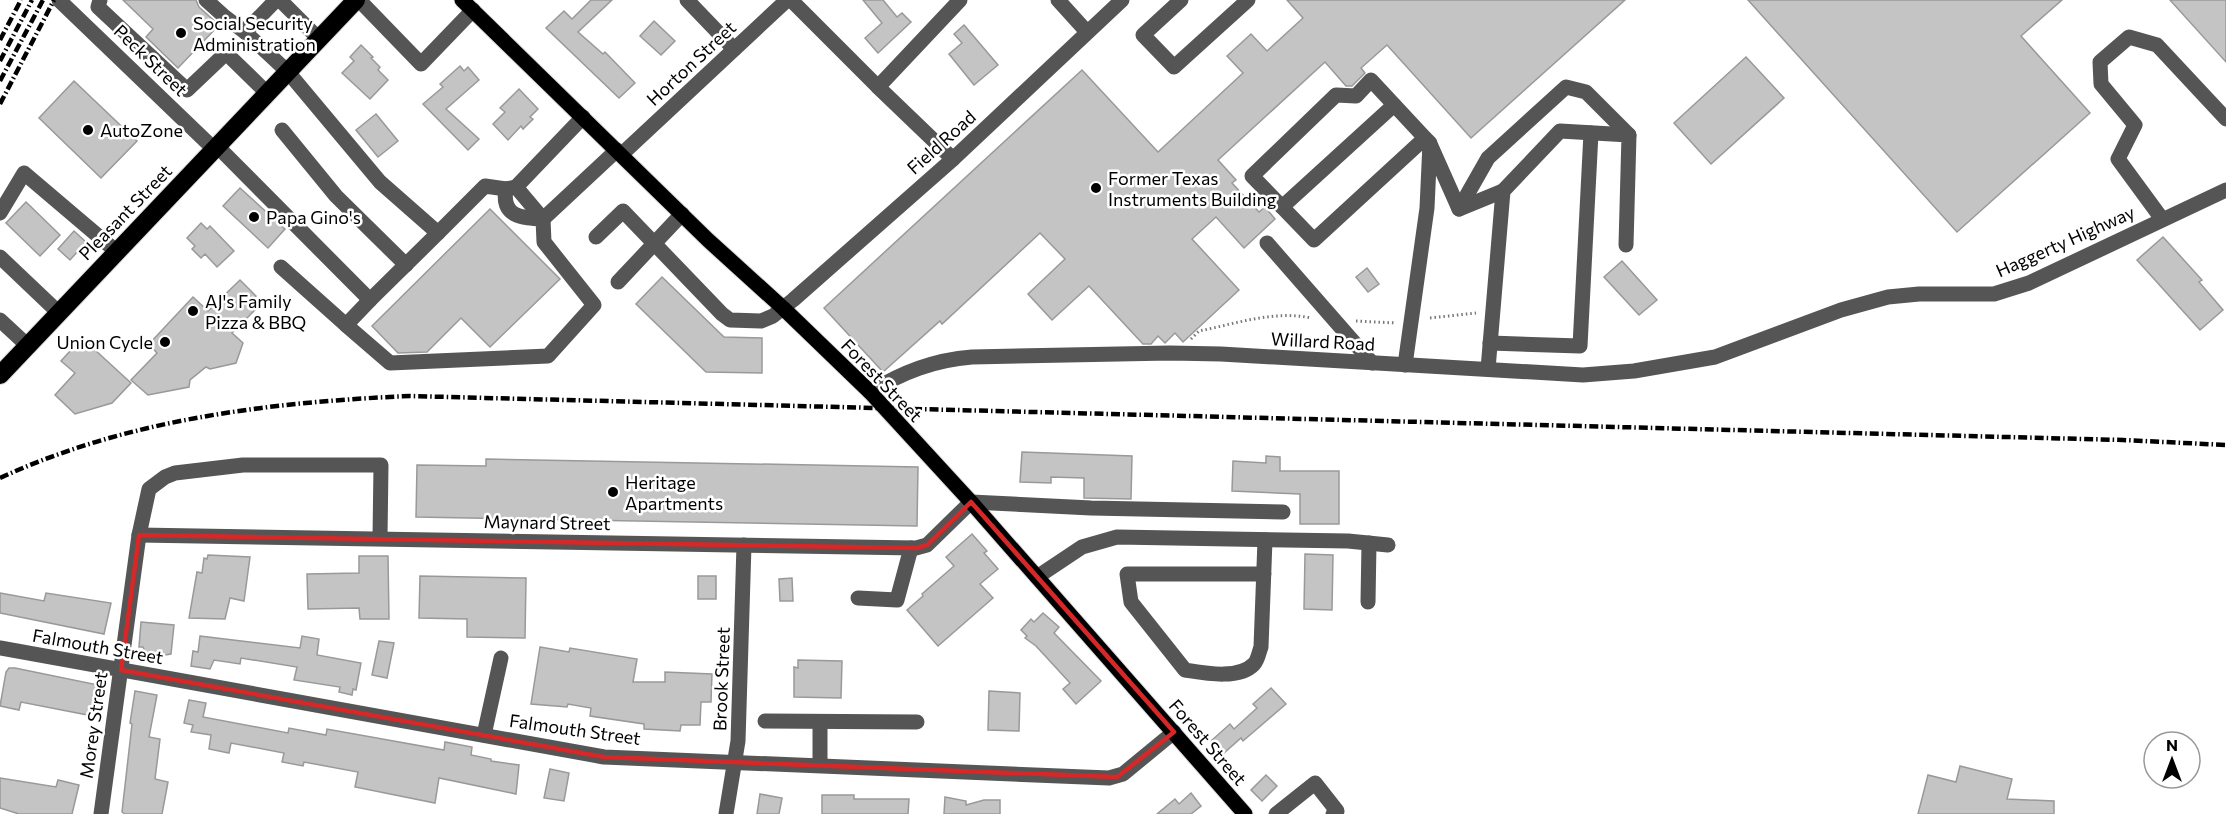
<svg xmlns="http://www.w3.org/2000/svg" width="2226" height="814" viewBox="0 0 2226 814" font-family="Commissioner,sans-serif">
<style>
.building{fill:#c4c4c4;stroke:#999;stroke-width:1.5}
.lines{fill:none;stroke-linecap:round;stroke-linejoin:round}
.major-casing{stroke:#dbdbdb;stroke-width:17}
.highway-casing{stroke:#dbdbdb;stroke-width:20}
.path{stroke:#777;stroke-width:3;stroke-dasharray:1.5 3;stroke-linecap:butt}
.minor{stroke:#555;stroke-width:15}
.major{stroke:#000;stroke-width:15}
.highway{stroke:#000;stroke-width:18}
.rail{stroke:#000;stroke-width:4.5;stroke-dasharray:9 3 1.5 3;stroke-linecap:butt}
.marked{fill:none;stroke:#d62828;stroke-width:4.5;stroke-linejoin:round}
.poi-dot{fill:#000;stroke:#fff;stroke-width:2}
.labels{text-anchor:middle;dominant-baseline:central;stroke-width:5;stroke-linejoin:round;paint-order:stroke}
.poi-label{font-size:18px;fill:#000;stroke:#fff;text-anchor:start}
.street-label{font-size:18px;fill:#000;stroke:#fff}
</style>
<rect width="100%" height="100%" fill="#fff"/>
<g class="building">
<polygon points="123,0 196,0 199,7 219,25 178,68 146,37 153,29"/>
<polygon points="591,0 612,0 578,32 603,54 605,52 635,83 619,98 546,28 564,11 572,19"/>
<polygon points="863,0 883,0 897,17 902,13 911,22 878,53 865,38 882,23"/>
<polygon points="1287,0 1625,0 1471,138 1387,45 1361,68 1365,73 1352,86 1346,86 1325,62 1218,160 1236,180 1232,183 1259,212 1265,207 1275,219 1244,248 1216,217 1192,239 1239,290 1183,342 1175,333 1165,343 1158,336 1151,344 1143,344 1089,286 1052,320 1028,294 1065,259 1040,233 942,324 940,321 883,372 824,308 1082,70 1158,152 1243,73 1227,56 1251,34 1267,51 1303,18"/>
<polygon points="1748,0 2062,0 2021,36 2090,113 1957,232"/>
<polygon points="2170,0 2226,0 2226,62"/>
<polygon points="654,21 675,41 661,55 640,36"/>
<polygon points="964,25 998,65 974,85 949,54 962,43 954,34"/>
<polygon points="361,45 373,57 371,58 380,67 378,70 388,80 370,99 342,73 354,61 350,57"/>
<polygon points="1746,57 1784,98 1711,164 1674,123"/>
<polygon points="460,66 464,71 468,67 479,80 446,109 479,139 468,150 423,104 443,87 440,84"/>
<polygon points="74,81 137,141 101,178 39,118"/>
<polygon points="519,89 538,109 530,117 533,119 523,129 521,126 508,140 493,124 505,112 500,108"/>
<polygon points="376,114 398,141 378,157 356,130"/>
<polygon points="240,188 285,229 268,248 223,206"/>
<polygon points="26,202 60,235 40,256 6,223"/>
<polygon points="490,209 560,279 490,347 461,318 427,352 398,353 372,326"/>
<polygon points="201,223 207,229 210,226 234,251 217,267 205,254 201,258 192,249 195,246 187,238"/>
<polygon points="74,231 86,242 70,260 58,249"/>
<polygon points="2163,237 2202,280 2199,282 2223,310 2200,330 2137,260"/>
<polygon points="1622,261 1657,300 1639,315 1604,277"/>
<polygon points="1367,268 1379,284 1368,292 1356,277"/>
<polygon points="662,277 724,337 762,338 762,373 706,372 636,304"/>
<polygon points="240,280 256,296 254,299 260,305 232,333 243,343 236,363 210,369 206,367 190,380 189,387 148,395 131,380 157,353 149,344 193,297 208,311"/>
<polygon points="82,338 131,383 112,403 75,414 55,395 75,373 61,361"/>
<polygon points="1022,452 1132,456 1131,499 1084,498 1084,478 1051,477 1051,483 1020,482"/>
<polygon points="1266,456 1280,457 1280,471 1339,471 1339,524 1300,524 1300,494 1232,491 1233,461 1266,463"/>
<polygon points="486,459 918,467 917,526 416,517 417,465 486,466"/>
<polygon points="972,534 987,551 984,553 998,569 980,584 993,598 938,646 907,610 923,596 922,594 954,566 946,557"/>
<polygon points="1305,554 1333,555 1332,610 1304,609"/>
<polygon points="208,555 250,557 244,601 230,598 225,619 189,618 197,572 202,573 204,558 207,559"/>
<polygon points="359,556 388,556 389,619 360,619 359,608 308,609 307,574 359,573"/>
<polygon points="420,576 526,578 525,638 467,637 467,619 419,618"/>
<rect x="698" y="576" width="18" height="23"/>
<polygon points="792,578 793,601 780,601 779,579"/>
<polygon points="0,593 44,601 46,593 111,603 104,634 0,613"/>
<polygon points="1043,613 1059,627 1054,633 1101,681 1076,704 1063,689 1070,683 1036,646 1025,638 1027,636 1021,630 1031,619 1034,622"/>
<polygon points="141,622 174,625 171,654 158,656 150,652 146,654 143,647 139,647"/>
<polygon points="200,636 300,648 302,636 319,639 317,655 361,663 356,690 353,689 352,695 339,692 340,687 294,680 297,667 241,658 240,664 214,660 210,669 191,666 193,651 198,652"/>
<polygon points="379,641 394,643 387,678 372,675"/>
<polygon points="540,647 569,652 570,648 637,659 633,682 665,682 665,672 712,674 711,702 701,702 700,725 681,725 680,731 644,729 644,724 590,716 591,708 568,704 567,707 531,704"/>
<polygon points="798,660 842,661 841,698 794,697 794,667 798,668"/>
<polygon points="9,668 15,668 103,686 98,717 21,702 19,710 0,706 6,672"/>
<polygon points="1271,688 1286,704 1243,741 1241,738 1223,754 1211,741 1230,724 1234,729 1257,708 1253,704"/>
<polygon points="135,691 157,695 149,737 160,739 155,779 168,782 162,814 125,814 122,812 132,724 130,723"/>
<polygon points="989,691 1020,693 1019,731 988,730"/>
<polygon points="189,700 206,703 203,717 288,733 289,728 326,735 327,729 444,750 445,742 472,747 471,755 491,759 491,761 519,765 516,794 439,778 435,803 355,787 358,772 304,762 303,766 282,762 284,753 231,743 229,753 209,749 211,735 191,732 193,725 184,723"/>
<polygon points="1960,766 2012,779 2007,799 2054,801 2054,814 1918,814 1928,775 1956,782"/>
<polygon points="550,769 569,773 564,801 544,798"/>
<polygon points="1266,775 1277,786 1262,801 1251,790"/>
<polygon points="0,778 56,787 58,780 79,785 72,814 19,814 0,808"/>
<polygon points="1191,793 1201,806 1191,814 1157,814 1175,799 1179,804"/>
<polygon points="760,794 782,798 779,814 757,814"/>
<polygon points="822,795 854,795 854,799 909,799 908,814 822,814"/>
<polygon points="945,797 966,801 966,805 984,800 1000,800 1000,814 944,814"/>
</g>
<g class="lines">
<defs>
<polyline id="major" points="462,0 708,240 783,308 870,392 971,502 1245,814"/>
<polyline id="highway" points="0,375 356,0"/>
</defs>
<use href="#major" class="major-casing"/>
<use href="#highway" class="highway-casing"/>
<g class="path">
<polyline points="1430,318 1476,313"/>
<polyline points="1356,321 1396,323"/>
<path d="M1191 339 1199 331C1235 324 1274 310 1311 318"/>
</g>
<g class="minor">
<polyline points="59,0 214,149"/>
<polyline points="100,0 98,7 187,90 226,53 267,93"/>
<polyline points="206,0 225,17 245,32 288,72 380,182 438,233 485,186 506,189 516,187"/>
<polyline points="280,0 319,39"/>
<polyline points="359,0 421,64 473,10"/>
<polyline points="687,0 734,49"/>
<polyline points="791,0 878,87 960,0"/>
<polyline points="1058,0 1087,32"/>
<polyline points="1181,0 1143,35 1174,67 1248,0"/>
<polyline points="245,32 276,0"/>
<polyline points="878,87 953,159"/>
<polyline points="583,117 516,187 543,219 617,150"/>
<polyline points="282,130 336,196 406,265"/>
<polyline points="217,146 370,300 438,233"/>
<polyline points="1431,146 1459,209 1503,191"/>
<polyline points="622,154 787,0"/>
<polyline points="1282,207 1394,105"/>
<polyline points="1459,209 1488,158 1566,87 1586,92 1629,135"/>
<polyline points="0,213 24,173 117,252"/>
<polyline points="2162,219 2118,159 2135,125 2101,84 2100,62 2129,37 2157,45 2226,119"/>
<polyline points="596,237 623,211 722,314 730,320 761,321 773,316 793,300 953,159 1122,0"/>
<polyline points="1267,243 1372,363"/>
<polyline points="0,257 59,313"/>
<polyline points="281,267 346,325 370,300"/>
<polyline points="618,282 682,214"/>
<polyline points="0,320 28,346"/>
<path d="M346 325 390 363 548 356 594 305 544 242 543 219C522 218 501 217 506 189"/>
<polyline points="1490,343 1580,346 1591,133"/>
<polyline points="1405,365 1427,208 1430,143 1425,138 1371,80 1356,96 1336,95 1252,176 1314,240 1425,138"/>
<polyline points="1488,369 1503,191 1560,131 1629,135 1626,245"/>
<path d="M870 392C903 372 934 360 972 357L1170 353 1221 354 1583 375 1634 371 1715 357 1841 310 1888 297 1919 294H1994L2029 283 2226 190"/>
<polyline points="139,535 916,548 927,545 971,502 1091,508 1283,512"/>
<path d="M1264 574H1127L1131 602 1185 670C1204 673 1239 680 1254 664 1258 660 1259 652 1261 647L1265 540"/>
<polyline points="1037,577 1082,547 1117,537 1348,541 1388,545"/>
<polyline points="858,598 897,600 911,548"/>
<polyline points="1368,602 1369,543"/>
<polyline points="0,648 604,757 1109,778 1123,774 1174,732"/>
<polyline points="765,721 917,722"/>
<polyline points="820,722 820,765"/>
<polyline points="484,735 501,658"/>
<polyline points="101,814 139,535 149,489 165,477 175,473 243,465 381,465 380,538"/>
<polyline points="726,814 738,741 744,545"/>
<polyline points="1276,814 1315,783 1337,811 1333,814"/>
</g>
<use href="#major" class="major"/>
<use href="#highway" class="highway"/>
<g class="rail">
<polyline points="0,40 21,0"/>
<polyline points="0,61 32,0"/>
<polyline points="0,81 43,0"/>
<polyline points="0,104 54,0"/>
<path d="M0 478C128 419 271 402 410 396L2123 440 2226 445"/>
</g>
</g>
<path class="marked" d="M971 502 1174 732 1117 777 604 757 121 670 139 535 916 548 927 545Z"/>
<g class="poi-dot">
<circle cx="181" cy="33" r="6"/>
<circle cx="88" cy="130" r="6"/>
<circle cx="1096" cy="188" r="6"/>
<circle cx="254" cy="217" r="6"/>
<circle cx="193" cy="311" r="6"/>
<circle cx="165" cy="342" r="6"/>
<circle cx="613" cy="492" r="6"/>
</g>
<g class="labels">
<g class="poi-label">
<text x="193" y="23">Social Security<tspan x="193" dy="21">Administration</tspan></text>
<text x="100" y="130">AutoZone</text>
<text x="1108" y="178">Former Texas<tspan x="1108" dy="21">Instruments Building</tspan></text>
<text x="266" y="217">Papa Gino's</text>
<text x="205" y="301">AJ's Family<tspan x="205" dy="21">Pizza &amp; BBQ</tspan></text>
<text x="153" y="342" text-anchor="end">Union Cycle</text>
<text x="625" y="482">Heritage<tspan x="625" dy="21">Apartments</tspan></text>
</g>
<g class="street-label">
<text transform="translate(151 60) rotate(44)">Peck Street</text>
<text transform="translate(691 63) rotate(-43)">Horton Street</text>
<text transform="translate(941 142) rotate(-42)">Field Road</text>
<text transform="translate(125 212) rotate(-46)">Pleasant Street</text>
<text transform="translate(2065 241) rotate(-24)">Haggerty Highway</text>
<text transform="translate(1323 341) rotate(3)">Willard Road</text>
<text transform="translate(882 380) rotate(46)">Forest Street</text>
<text transform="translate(547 522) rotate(1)">Maynard Street</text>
<text transform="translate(98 646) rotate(10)">Falmouth Street</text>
<text transform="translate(721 679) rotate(-88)">Brook Street</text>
<text transform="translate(93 725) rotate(-82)">Morey Street</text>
<text transform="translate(575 729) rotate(8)">Falmouth Street</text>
<text transform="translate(1208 742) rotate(49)">Forest Street</text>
</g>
</g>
<g transform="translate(2172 760)"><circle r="28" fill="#ffffff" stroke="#999999" stroke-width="1.5"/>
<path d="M0-4.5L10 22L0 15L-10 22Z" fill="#000000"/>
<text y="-9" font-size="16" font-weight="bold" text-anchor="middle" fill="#000000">N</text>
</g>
</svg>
